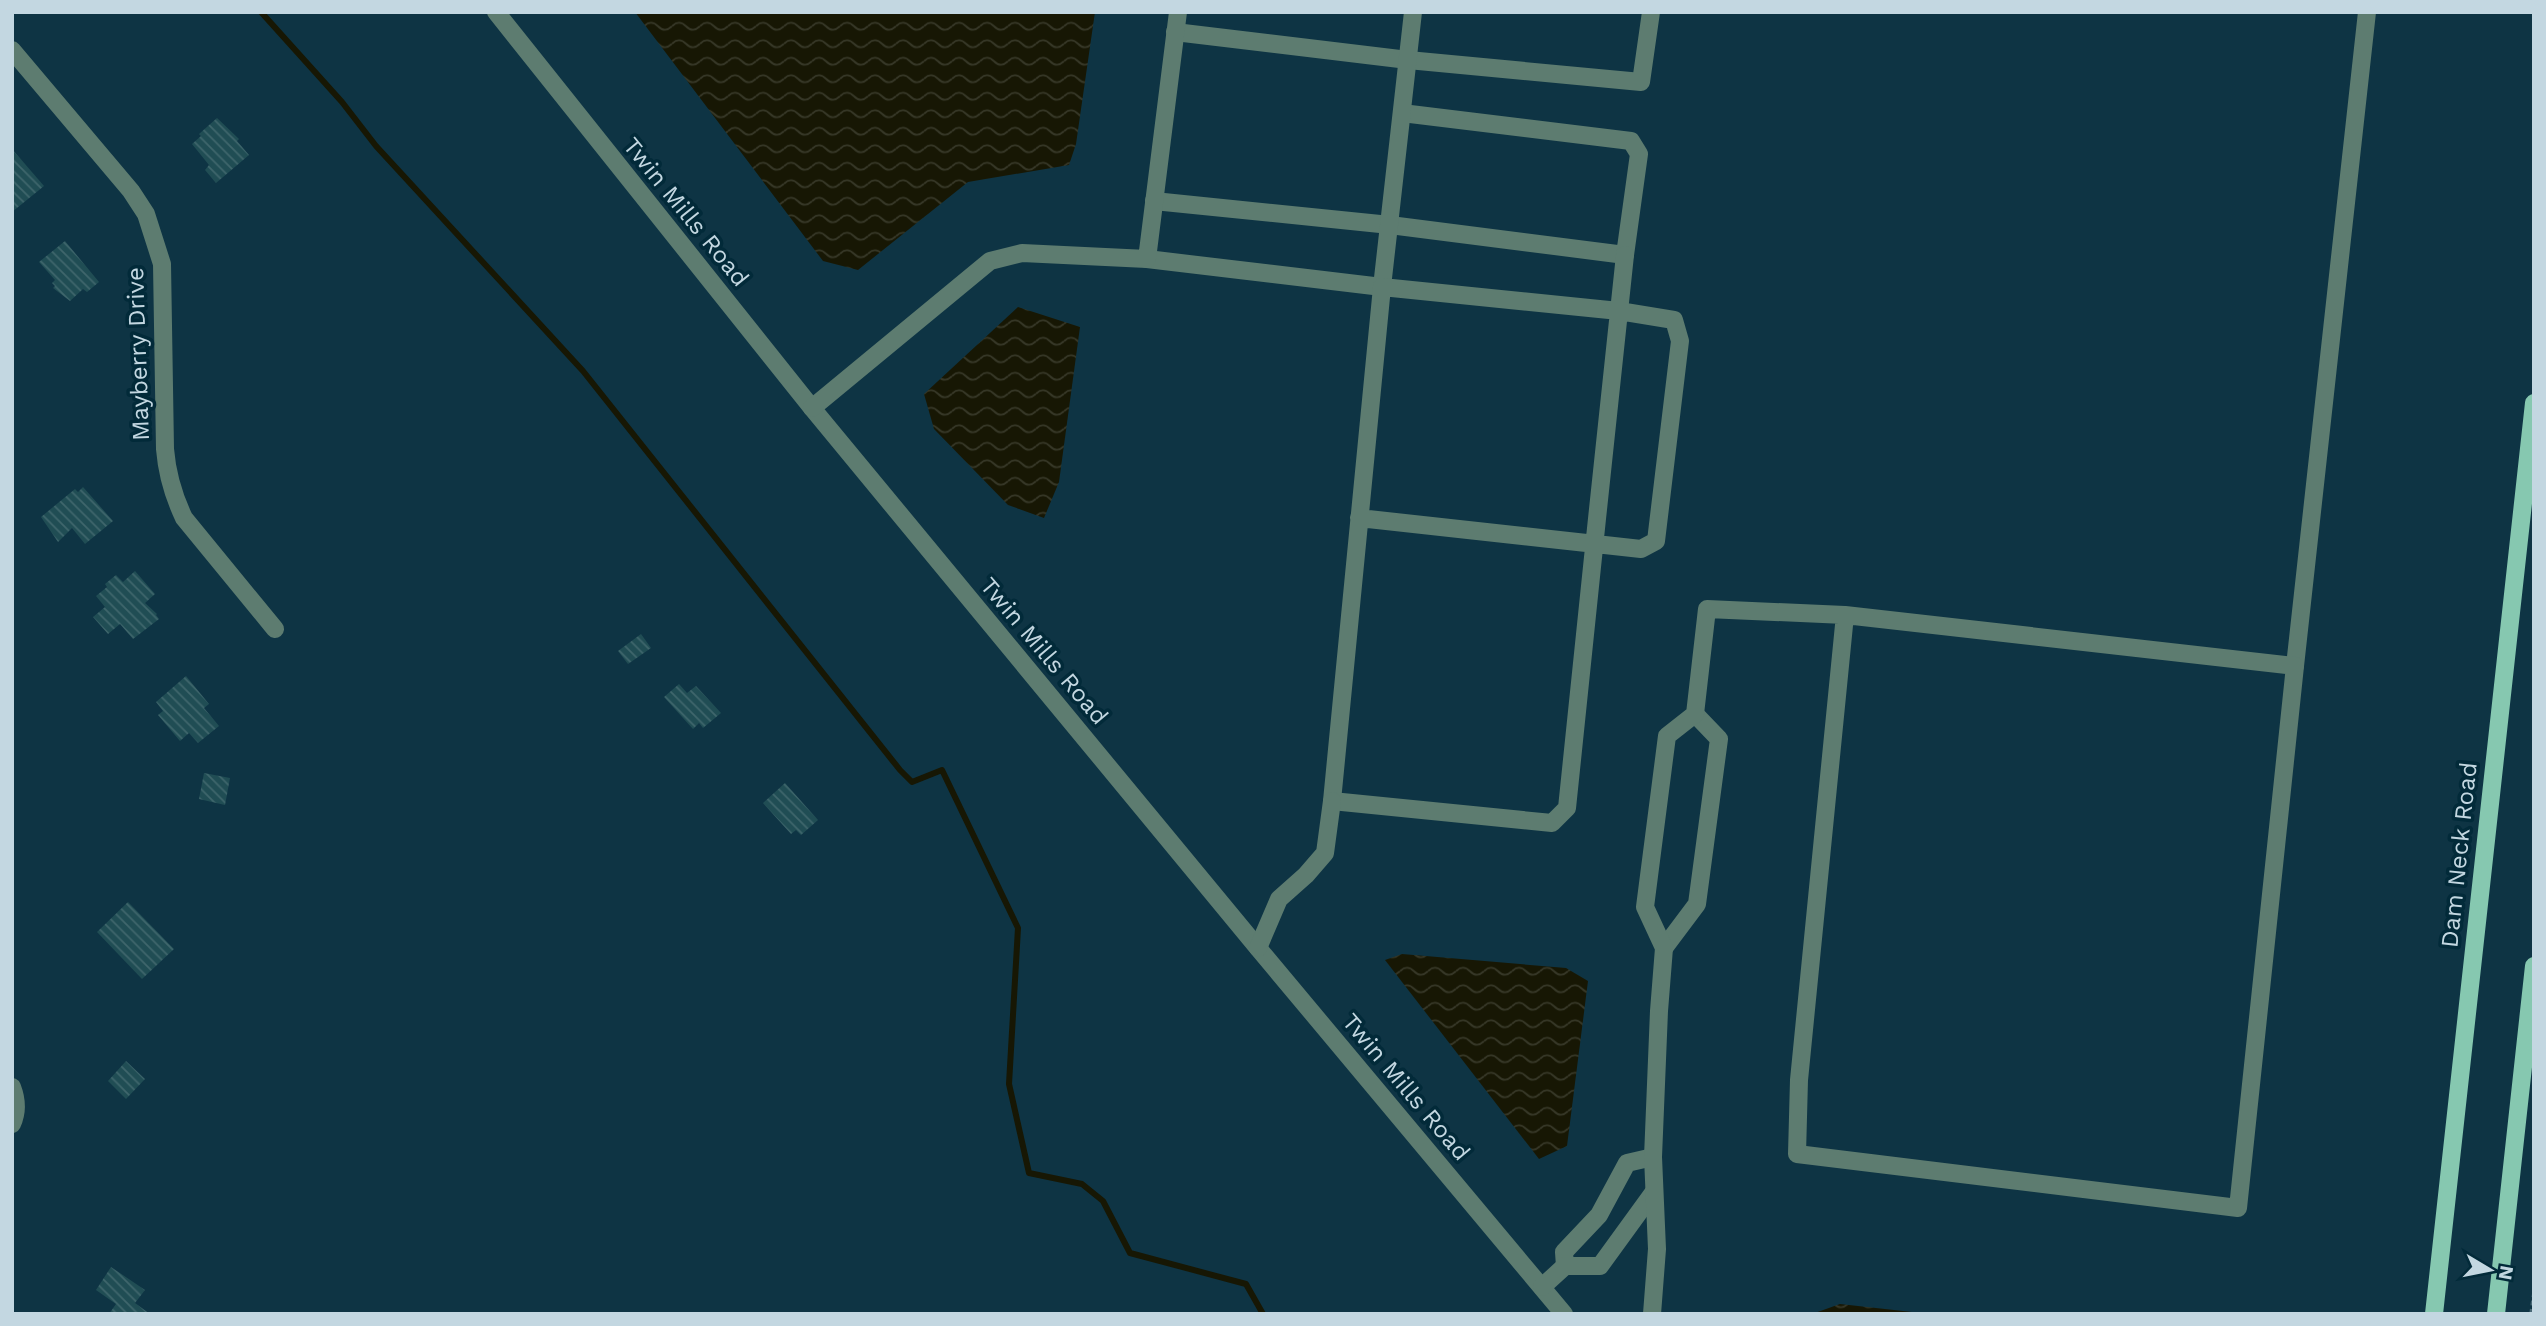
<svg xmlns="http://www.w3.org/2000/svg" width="2546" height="1326" viewBox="0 0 2546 1326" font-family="'Work Sans',sans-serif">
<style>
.water{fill:url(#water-waves)}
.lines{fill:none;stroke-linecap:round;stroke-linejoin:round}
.stream{stroke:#171704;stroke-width:6}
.building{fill:url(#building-back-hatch)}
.path{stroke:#486876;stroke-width:3.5;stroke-dasharray:5 3.5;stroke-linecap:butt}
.minor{stroke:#5d7c70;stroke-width:18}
.major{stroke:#86c8b0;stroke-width:18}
.labels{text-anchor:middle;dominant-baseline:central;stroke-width:7;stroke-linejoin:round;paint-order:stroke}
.street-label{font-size:24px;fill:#c3d7e1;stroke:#022a39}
</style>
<defs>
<pattern id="water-waves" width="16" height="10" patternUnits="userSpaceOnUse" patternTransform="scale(1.75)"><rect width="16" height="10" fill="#171704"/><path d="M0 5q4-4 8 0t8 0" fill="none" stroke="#373828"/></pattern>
<pattern id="building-back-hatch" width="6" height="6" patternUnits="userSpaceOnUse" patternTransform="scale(1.75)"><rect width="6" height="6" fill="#204d54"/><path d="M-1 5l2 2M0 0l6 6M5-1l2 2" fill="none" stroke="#3f666c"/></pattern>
</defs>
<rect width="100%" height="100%" fill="#0e3444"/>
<g class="water">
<polygon points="635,12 1095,12 1076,144 1069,165 968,182 858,270 823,261"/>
<polygon points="1018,307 1080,327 1059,482 1044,518 1008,505 934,429 924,394"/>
<polygon points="1402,954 1566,968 1588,981 1567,1146 1539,1159 1385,960"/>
<polygon points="1840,1304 1930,1314 1812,1314"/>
</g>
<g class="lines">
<polyline class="stream" points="261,12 342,102 376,146 583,371 900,770 912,782 942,770 1018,928 1009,1084 1029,1173 1082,1184 1103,1201 1130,1253 1246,1284 1263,1314"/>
</g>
<g class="building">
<polygon points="217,118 239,139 237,141 249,155 216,183 205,170 209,165 192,144 201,136 199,134"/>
<polygon points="12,149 44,186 12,212"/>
<polygon points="65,241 99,282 87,292 83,289 70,301 53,288 55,286 52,283 55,280 39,262"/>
<polygon points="83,487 113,521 85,544 72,528 58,542 41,517 75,489 78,492"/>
<polygon points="135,571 155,594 145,603 157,614 156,615 159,619 133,639 120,624 108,634 93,617 105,607 96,596 107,587 105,584 116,575 123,582"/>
<polygon points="641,634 651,648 628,664 618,651"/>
<polygon points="186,676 209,704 204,708 219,726 198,743 189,733 180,741 158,715 163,711 156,702"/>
<polygon points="679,684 687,693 696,686 721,713 703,728 699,723 693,729 664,697"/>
<polygon points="204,773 230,778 225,805 199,799"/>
<polygon points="785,783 818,820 801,835 796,830 791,834 763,803"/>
<polygon points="128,902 174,949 142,979 97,932"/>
<polygon points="126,1061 145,1079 126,1099 108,1081"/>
<polygon points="111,1267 145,1290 135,1303 150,1314 109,1314 116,1304 96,1290"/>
</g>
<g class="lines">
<polyline class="path" points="2531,1314 2534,1292"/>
<g class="minor">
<polyline points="496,12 812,408 1258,948 1564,1314"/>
<polyline points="1175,32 1408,60 1641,82 1651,12"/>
<path d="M12 50 131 191 146 214 162 264 165 449C167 474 173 495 184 518L275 629"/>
<polyline points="1154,201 1390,225 1625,255 1639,154 1631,141 1402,113"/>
<polyline points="1147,259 1382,287 1413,12"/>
<polyline points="812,408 990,261 1022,253 1147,259 1178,12"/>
<path d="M1359 518 1641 549 1656 541 1680 341 1674 320 1619 311 1382 287 1332 801 1552 823 1567 808C1585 624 1606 439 1625 255"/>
<polyline points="2295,666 2367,12"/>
<polyline points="1258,948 1279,899 1306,875 1325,853 1332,801"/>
<polyline points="1664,948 1697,904 1719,739 1695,714"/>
<path d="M12 1087C17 1100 18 1111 12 1124"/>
<polyline points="1565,1266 1564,1252 1599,1215 1627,1163 1653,1157"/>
<polyline points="1542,1287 1565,1266 1600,1266 1653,1193"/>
<polyline points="1652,1314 1657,1249 1653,1157 1659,1011 1664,948 1645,907 1667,736 1695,714 1707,609 1845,615 2295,666 2238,1208 1797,1154 1799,1080 1845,615"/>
</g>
<g class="major">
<polyline points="2434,1314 2534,403"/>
<polyline points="2496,1314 2534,966"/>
</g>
</g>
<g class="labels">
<g class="street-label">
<text transform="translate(686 212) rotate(51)">Twin Mills Road</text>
<text transform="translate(138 354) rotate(-92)">Mayberry Drive</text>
<text transform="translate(1044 651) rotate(50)">Twin Mills Road</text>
<text transform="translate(2459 855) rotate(-84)">Dam Neck Road</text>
<text transform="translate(1406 1087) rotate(50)">Twin Mills Road</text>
</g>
</g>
<rect width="2546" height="1326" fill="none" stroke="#c3d7e1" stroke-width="28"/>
<g transform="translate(2490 1270) rotate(100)" stroke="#022a39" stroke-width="5" paint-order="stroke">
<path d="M0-5L12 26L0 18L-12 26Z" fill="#c3d7e1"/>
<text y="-10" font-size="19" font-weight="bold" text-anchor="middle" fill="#c3d7e1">N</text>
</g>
</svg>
